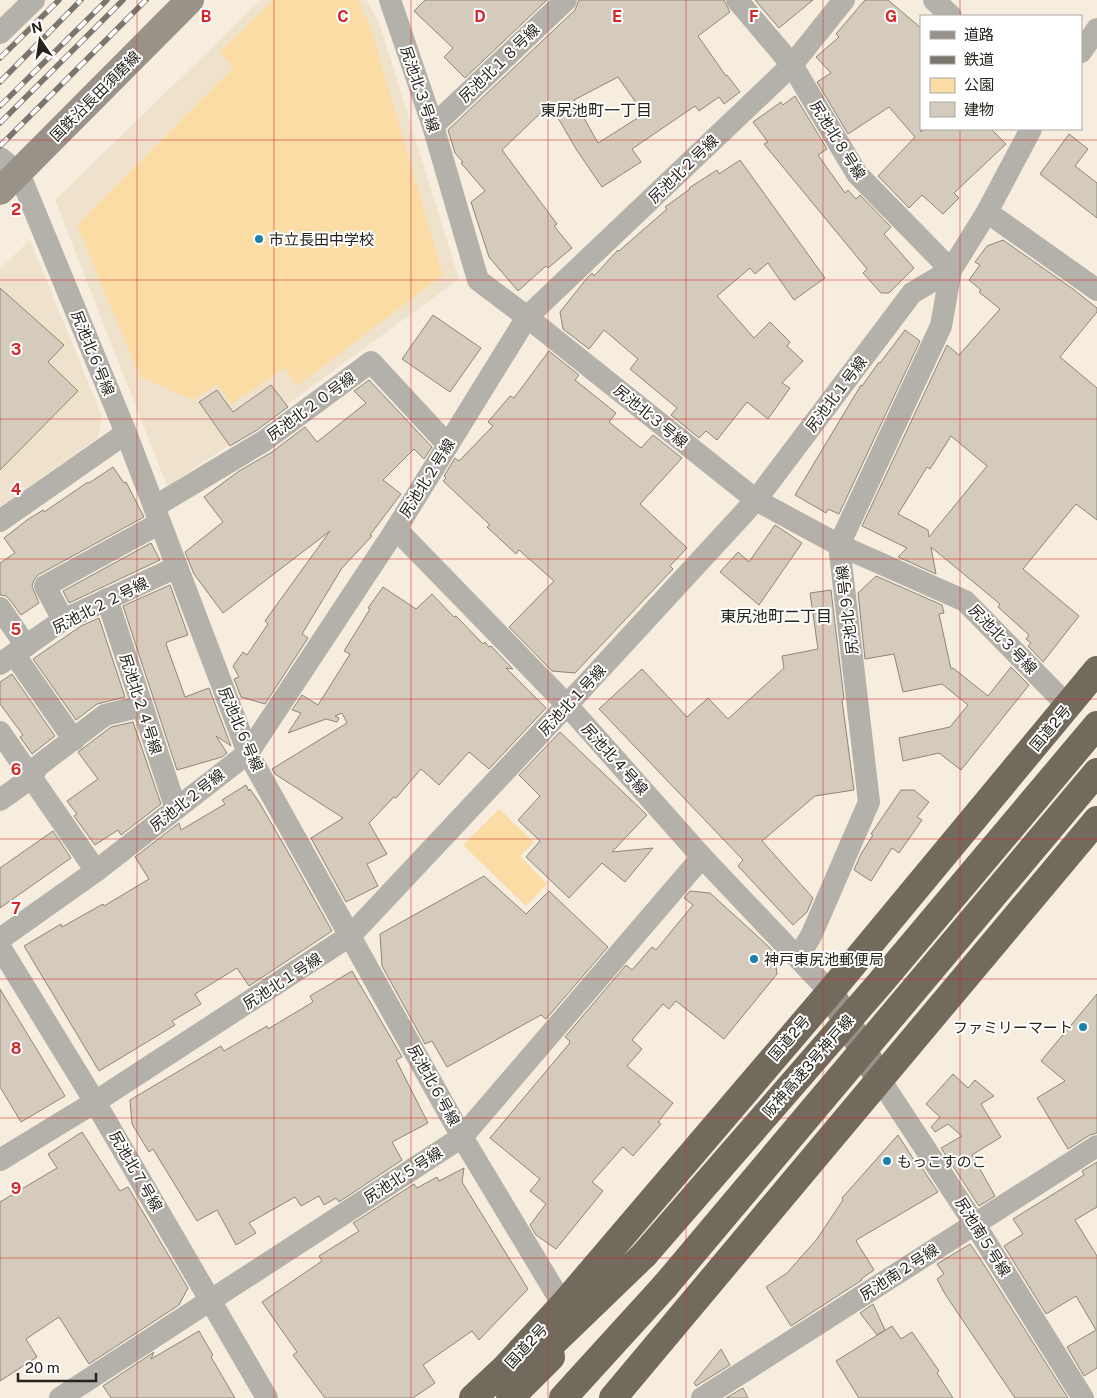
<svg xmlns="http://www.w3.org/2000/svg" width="1097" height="1398" viewBox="0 0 1097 1398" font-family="'Public Sans','Noto Sans JP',sans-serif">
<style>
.built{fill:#efe2cc}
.green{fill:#fbdca5}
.building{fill:#d4cbbc;stroke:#8e8677;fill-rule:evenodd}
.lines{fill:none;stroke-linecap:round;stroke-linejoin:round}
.street{stroke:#b4b1aa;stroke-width:22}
.secondary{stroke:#989289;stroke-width:28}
.highway{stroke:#726a5c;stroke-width:28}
.rail-casing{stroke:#7b766c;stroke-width:5.5}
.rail{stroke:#fff;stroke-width:4;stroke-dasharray:11;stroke-linecap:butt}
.highway-bridge{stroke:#726a5c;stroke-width:28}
.grid{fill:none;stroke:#d62828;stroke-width:1;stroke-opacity:0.55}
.poi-dot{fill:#1c82ac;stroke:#fff;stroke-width:2}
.labels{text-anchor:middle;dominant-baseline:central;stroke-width:4;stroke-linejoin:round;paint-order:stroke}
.street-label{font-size:15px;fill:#27241e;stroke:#fff}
.poi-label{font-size:15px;fill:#27241e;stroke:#fff;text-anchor:start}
.neighbourhood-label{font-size:16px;fill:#27241e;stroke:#fff}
.grid-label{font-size:16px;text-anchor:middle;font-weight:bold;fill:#d62828;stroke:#fff;stroke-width:4;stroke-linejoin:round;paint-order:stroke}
</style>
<rect width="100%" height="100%" fill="#f6edde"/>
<g class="built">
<polygon points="261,0 366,0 379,22 459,279 251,431 167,486 55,200"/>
<polygon points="30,240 102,416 98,438 0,507 0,269"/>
</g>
<g class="green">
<polygon points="273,0 357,0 370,25 443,275 297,386 285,368 231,404 217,384 193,400 140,377 77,225 233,68 220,52"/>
<polygon points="499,809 534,842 520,856 547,884 526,906 463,845"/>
</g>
<g class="building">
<polygon points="425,0 547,0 465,78 444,57 453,48 414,11"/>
<path d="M579 0H724L730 12 698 36 726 76 727 75 740 92 724 104 719 97 699 111 695 106 632 149 641 162 602 187 576 149 550 104 502 150 557 224 554 226 572 248 548 268 546 266 518 291 489 257 471 202 485 191 461 163 463 162 455 153 448 130 575 10ZM618 77 644 114 598 143 574 100Z"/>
<polygon points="755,0 813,0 779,28"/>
<polygon points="865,0 888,0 921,28 921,132 924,129 991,129 1006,144 954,193 959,198 943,214 922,195 909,208 878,176 915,137 889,107 848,134 817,82 831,73 816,57 839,37 836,34"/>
<polygon points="795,96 827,149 818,155 845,193 848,190 856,199 860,195 891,227 884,234 914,268 889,293 881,293 863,273 867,269 764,144 768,142 753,122 781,102 783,105"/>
<polygon points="1069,134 1088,149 1075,166 1097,183 1097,218 1040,174"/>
<polygon points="740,160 825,278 794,300 768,263 755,274 750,268 717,296 754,338 770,322 790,342 787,346 803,361 782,383 790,388 768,419 747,402 717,440 706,431 699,438 671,415 677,408 630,369 638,359 604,330 589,349 563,329 560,312 587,278 592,273 594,276 618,250 619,251 667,209 665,207 690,189 689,188 717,170 719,174"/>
<path d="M1003 240 1073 289 1097 308V312L1060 357 1097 388V520L1076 504 1023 569 1079 616 1043 662 1028 646 1031 643 1026 639 1029 635 998 607 1000 604 931 547 936 574 898 557 907 548 862 526 947 345 959 355 1000 309 979 292 981 290 969 280 980 265 975 262 987 246ZM951 436 987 466 929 537 928 530 898 514 927 467 930 469Z"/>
<polygon points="0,288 64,345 48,362 78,391 0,470"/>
<polygon points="433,315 481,348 450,392 402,359"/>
<polygon points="905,330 920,341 839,514 828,509 826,513 795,495 861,385 862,386 879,362 880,363"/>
<polygon points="549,351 579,375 575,380 616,413 609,422 641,448 653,435 682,458 640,504 687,548 670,566 673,569 575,673 552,671 509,627 554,581 519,550 516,554 487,527 490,525 443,481 446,478 444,476 455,458 459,461 493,426 488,422 510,396 514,398"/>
<polygon points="369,380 432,447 424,459 414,449 383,480 401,494 370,535 372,536 342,568 302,634 308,638 265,704 241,697 234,679 239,677 233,666 243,652 247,655 268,624 265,621 330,531 223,613 194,574 185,552 223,522 204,497 239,471 272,452 305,427 317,442 366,403 354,391"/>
<polygon points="271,385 288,407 257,430 230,446 199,402 217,390 233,412"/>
<polygon points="113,467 124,483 126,482 144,517 38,575 34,580 32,586 39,603 21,615 10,600 6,596 0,595 0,563 15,553 4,538 27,520 43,510 44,512 88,482 89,483"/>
<polygon points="775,525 802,543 759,605 720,572 738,552 749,562"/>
<polygon points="151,543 160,560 69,603 63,591"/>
<polygon points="876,576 942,605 944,613 939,614 951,669 953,668 988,696 1011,667 1029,685 961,770 939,753 903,761 899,738 950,727 968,705 942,684 903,692 894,654 865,659 858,593"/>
<polygon points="170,585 188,635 167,642 166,644 185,697 209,688 231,746 216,736 227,753 222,757 177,770 123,606"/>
<polygon points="383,587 416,609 432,594 454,617 456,616 483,644 485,642 489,647 491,646 513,669 506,668 546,708 489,769 469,752 439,785 421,769 396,798 394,797 369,823 387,854 367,864 378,886 346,902 311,838 343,818 275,774 272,769 347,723 342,713 335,716 339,718 337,722 326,719 288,733 301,713 292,710 302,695 318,705 350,654 344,651 370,609 368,608"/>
<polygon points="831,590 844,699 842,700 854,790 815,796 762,841 813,898 807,912 793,925 738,866 743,860 599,709 642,669 687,717 708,698 728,719 784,668 782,656 818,649 810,593"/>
<polygon points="99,618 125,697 97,704 76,720 33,659 81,626"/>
<polygon points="12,674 55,736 32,754 20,737 23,735 0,704 0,682"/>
<polygon points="133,722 161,804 121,835 118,830 95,845 74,816 77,814 67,801 98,779 78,752 111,727"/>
<polygon points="560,732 647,815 612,852 653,848 625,882 602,863 569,898 526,857 540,841 518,820 540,796 519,775"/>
<polygon points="246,785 249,791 250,789 259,802 288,852 332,931 249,986 237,968 195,994 201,1004 172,1021 175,1025 99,1071 24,946 61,924 62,927 103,904 104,906 149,879 135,857 179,823 181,830 225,804 222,800"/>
<polygon points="901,790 914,790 929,802 917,817 922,820 899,853 892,848 871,881 854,870 861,854 873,835 871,834"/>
<polygon points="53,831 71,858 0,908 0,868"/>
<polygon points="484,876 526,914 549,891 608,947 546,1019 541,1015 447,1067 432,1041 425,1044 382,966 380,934"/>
<polygon points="690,891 710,893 767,945 774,952 777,974 724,1039 676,1001 669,1009 663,1004 632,1040 642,1049 627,1066 673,1103 658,1122 661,1124 633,1156 623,1147 592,1182 603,1191 556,1249 536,1235 530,1225 546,1204 530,1191 540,1179 490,1138 569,1044 570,1041 565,1037 626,965 632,970 652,947 656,950 693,905 684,898"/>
<polygon points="352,971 402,1057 396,1060 428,1123 392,1142 402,1160 339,1202 336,1198 324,1205 319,1196 301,1206 295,1197 249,1223 256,1233 236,1245 217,1210 197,1221 153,1149 149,1152 132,1124 130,1100 221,1046 224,1051 267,1026 268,1029 313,1002 310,996"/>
<polygon points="0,989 65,1096 21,1122 0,1087"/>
<polygon points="1097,994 1097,1133 1090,1135 1068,1149 1037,1098 1065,1081 1041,1061"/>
<polygon points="953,1074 968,1088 975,1080 994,1096 981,1104 1001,1137 972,1155 995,1196 979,1206 941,1148 962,1136 948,1124 935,1132 931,1127 940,1117 926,1104"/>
<polygon points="82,1132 120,1191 128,1187 188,1288 179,1305 89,1364 59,1317 26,1339 37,1357 0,1381 0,1202 57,1168 48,1154"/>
<polygon points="898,1135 916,1163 918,1162 938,1192 858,1239 856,1241 874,1270 861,1279 862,1280 791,1326 766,1287 787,1273 817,1239 843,1200 842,1198"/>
<polygon points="1097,1162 1097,1207 1075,1220 1097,1256 1097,1368 1084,1376 1067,1347 1096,1330 1076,1296 1046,1314 1004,1246 1023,1234 1013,1219 1084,1175 1082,1171"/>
<polygon points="464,1168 462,1182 528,1289 479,1340 472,1331 423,1365 435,1383 413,1398 325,1398 293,1355 297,1352 262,1302 322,1261 319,1256 359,1231 353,1223 414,1184 417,1188 437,1177 439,1181"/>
<polygon points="970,1244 981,1260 1068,1398 1015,1398 945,1294 937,1279 944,1274 937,1264"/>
<polygon points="873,1304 885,1330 877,1335 860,1313"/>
<polygon points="892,1326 901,1339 912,1332 939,1371 937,1373 953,1398 859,1398 836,1361"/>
<polygon points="199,1331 213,1355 211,1357 235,1398 111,1398 103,1386 154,1352 151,1359"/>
<polygon points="721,1349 730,1365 696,1386 694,1383"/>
<polygon points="743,1388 748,1398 726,1398"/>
</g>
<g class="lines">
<g class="street">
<polyline points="390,0 433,126 478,280 527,317 756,500 839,545 965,601 1068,706"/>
<polyline points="737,0 792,65 857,174 951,270"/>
<polyline points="934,0 951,16"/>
<polyline points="0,33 34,0"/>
<polyline points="1081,52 1097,29"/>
<polyline points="433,126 566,0"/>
<polyline points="0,158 19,173 126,433 248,753 462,1137 563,1305"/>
<polyline points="987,212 1097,290"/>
<polyline points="154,507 264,441 371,362 448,445"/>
<polyline points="0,521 126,433"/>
<polyline points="396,529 567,705 702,857 830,992"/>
<polyline points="107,599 176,809"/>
<polyline points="0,608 26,646"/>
<polyline points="63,620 45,586 160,523"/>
<polyline points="14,654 74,740"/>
<polyline points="0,664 63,620 177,567"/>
<polyline points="0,732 96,871"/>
<polyline points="0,800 31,778 38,766 105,715 142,706"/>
<polyline points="0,939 96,871 248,753 396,529 527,317 792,65 844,0"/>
<polyline points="0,947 95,1102 267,1398"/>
<polyline points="798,957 811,936 869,802 839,545 941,326 951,270"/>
<polyline points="879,1078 974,1223 1083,1398"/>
<polyline points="0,1160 95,1102 351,935 567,705 756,500 912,293 951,270 987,212 1031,129"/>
<polyline points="60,1398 462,1137 702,857"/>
<polyline points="702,1398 1097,1146"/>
</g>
<g class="secondary">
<polyline points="0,191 190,0"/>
<polyline points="830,992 879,1078"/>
</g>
<g class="highway">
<polyline points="531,1364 644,1255"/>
<polyline points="473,1398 505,1368 563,1305 830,992 1097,670"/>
<polyline points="510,1398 551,1357"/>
<polyline points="563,1398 665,1286"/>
<polyline points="613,1398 1097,820"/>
</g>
<defs>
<g id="rail">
<polyline points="0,58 59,0"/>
<polyline points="0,82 81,0"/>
<polyline points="0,106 107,0"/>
<polyline points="0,123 123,0"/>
<polyline points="0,146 146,0"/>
</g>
</defs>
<use href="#rail" class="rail-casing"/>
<use href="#rail" class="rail"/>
<g class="highway-bridge">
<polyline points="644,1255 881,982 1097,725"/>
<polyline points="665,1286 1097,772"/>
</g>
</g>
<path class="grid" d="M137 0V1398M274 0V1398M411 0V1398M548 0V1398M686 0V1398M823 0V1398M960 0V16M960 129V1398M0 140H1097M0 280H1097M0 419H1097M0 559H1097M0 699H1097M0 839H1097M0 979H1097M0 1118H1097M0 1258H1097"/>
<g class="poi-dot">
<circle cx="259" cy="239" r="5"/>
<circle cx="754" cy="959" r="5"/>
<circle cx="1083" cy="1027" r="5"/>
<circle cx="887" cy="1161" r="5"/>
</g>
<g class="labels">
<g class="street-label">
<text transform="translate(499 63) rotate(-44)">尻池北１８号線</text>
<text transform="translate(420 89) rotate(71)">尻池北３号線</text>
<text transform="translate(95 96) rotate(-45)">国鉄沿長田須磨線</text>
<text transform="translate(838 140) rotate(58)">尻池北８号線</text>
<text transform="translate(683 169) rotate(-44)">尻池北２号線</text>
<text transform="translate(93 353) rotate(68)">尻池北６号線</text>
<text transform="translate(836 394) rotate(-53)">尻池北１号線</text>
<text transform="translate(311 406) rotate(-36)">尻池北２０号線</text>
<text transform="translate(651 416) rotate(39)">尻池北３号線</text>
<text transform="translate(427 478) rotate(-58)">尻池北２号線</text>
<text transform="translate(100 605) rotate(-27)">尻池北２２号線</text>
<text transform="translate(847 610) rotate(-97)">尻池北９号線</text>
<text transform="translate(1003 639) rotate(46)">尻池北３号線</text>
<text transform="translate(572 700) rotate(-47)">尻池北１号線</text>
<text transform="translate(141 704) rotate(72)">尻池北２４号線</text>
<text transform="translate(1050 728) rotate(-50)">国道2号</text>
<text transform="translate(241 729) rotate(67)">尻池北６号線</text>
<text transform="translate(615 759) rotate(48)">尻池北４号線</text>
<text transform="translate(187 800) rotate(-38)">尻池北２号線</text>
<text transform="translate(282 981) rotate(-33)">尻池北１号線</text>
<text transform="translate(789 1038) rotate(-49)">国道2号</text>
<text transform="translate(808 1066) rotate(-49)">阪神高速3号神戸線</text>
<text transform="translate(434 1085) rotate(61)">尻池北６号線</text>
<text transform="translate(136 1171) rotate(60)">尻池北７号線</text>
<text transform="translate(403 1175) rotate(-33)">尻池北５号線</text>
<text transform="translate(983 1237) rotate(58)">尻池南５号線</text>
<text transform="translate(899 1272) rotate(-33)">尻池南２号線</text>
<text transform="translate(526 1346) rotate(-47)">国道2号</text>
</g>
<g class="poi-label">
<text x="269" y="239">市立長田中学校</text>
<text x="764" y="959">神戸東尻池郵便局</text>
<text x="1073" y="1027" text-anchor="end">ファミリーマート</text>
<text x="897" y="1161">もっこすのこ</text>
</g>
<g class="neighbourhood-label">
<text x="596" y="110">東尻池町一丁目</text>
<text x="776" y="616">東尻池町二丁目</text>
</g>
</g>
<g class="grid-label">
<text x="206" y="22">B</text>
<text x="343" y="22">C</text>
<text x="480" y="22">D</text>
<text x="617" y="22">E</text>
<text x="754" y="22">F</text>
<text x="891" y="22">G</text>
<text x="16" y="215">2</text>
<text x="16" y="355">3</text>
<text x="16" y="495">4</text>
<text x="16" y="635">5</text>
<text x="16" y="775">6</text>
<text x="16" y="914">7</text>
<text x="16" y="1054">8</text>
<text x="16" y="1194">9</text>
</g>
<rect x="920" y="15" width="162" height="115" fill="#ffffff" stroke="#a9a7a5"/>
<rect x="930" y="31" width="25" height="8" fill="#989289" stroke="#a9a7a5"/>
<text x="964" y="40" font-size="15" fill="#27241e">道路</text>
<rect x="930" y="56" width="25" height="8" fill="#7b766c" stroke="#a9a7a5"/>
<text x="964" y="65" font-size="15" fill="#27241e">鉄道</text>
<rect x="930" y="78" width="25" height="15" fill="#fbdca5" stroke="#a9a7a5"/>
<text x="964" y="90" font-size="15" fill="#27241e">公園</text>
<rect x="930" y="102" width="25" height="15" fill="#d4cbbc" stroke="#a9a7a5"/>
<text x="964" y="115" font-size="15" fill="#27241e">建物</text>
<g transform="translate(40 40) rotate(347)" stroke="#ffffff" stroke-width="4" paint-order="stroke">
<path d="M0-4L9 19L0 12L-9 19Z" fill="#27241e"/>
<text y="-8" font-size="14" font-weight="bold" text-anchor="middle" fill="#27241e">N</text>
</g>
<path d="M18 1373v8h78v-8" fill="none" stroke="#27241e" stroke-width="2.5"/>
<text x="25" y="1373" font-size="15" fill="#27241e" stroke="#ffffff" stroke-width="4" paint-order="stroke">20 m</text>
</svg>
